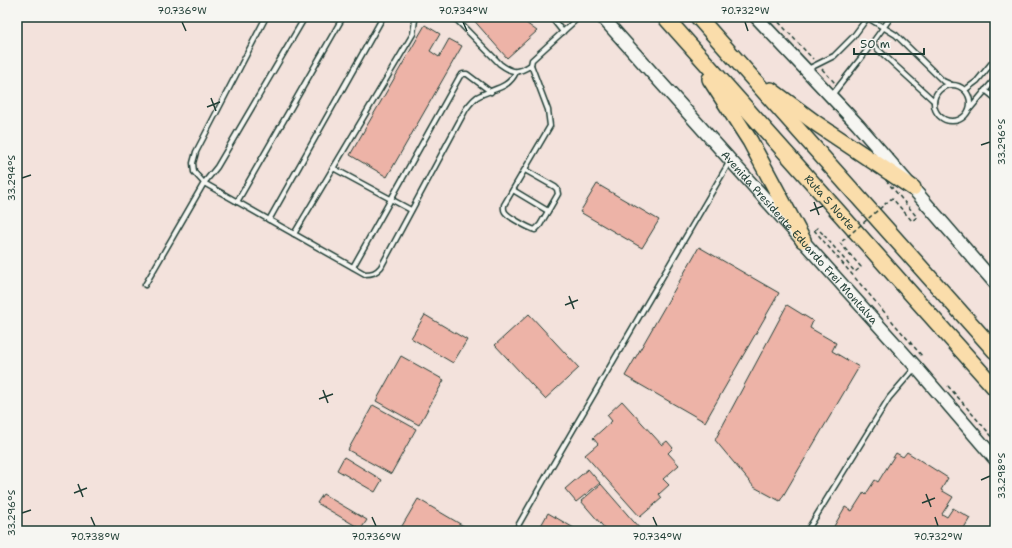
<svg xmlns="http://www.w3.org/2000/svg" width="1012" height="548" viewBox="0 0 1012 548" font-family="'Shantell Sans',sans-serif">
<style>
.building{fill:#edb3a7;stroke:#1f3d34}
.lines{fill:none;stroke-linecap:round;stroke-linejoin:round}
.lane-casing{stroke:#1f3d34;stroke-width:7}
.secondary-casing{stroke:#1f3d34;stroke-width:15}
.highway-casing{stroke:#1f3d34;stroke-width:18}
.path{stroke:#1f3d34;stroke-width:1.5;stroke-dasharray:4 3;stroke-linecap:butt}
.lane{stroke:#f6f6f2;stroke-width:4}
.secondary{stroke:#f6f6f2;stroke-width:12}
.highway{stroke:#faddab;stroke-width:15}
.path-bridge{stroke:#1f3d34;stroke-width:1.5;stroke-dasharray:4 3;stroke-linecap:butt}
.ticks{fill:none;stroke:#1f3d34;stroke-width:1.5}
.labels{text-anchor:middle;dominant-baseline:central;stroke-width:3.5;stroke-linejoin:round;paint-order:stroke}
.street-label{font-size:11px;fill:#1f3d34;stroke:#f6f6f2}
.neatline{fill:none;stroke:#1f3d34;stroke-width:1.5}
.ticks-label{font-size:10px;text-anchor:middle;fill:#1f3d34}
</style>
<rect width="100%" height="100%" fill="#f3e2dc"/>
<filter id="ink" filterUnits="userSpaceOnUse"><feTurbulence type="fractalNoise" baseFrequency=".025" numOctaves="2"/><feDisplacementMap in="SourceGraphic" scale="8" xChannelSelector="R" yChannelSelector="G"/><feConvolveMatrix kernelMatrix="1 2 1 2 8 2 1 2 1" color-interpolation-filters="sRGB"/></filter>
<g filter="url(#ink)">
<g class="building">
<polygon points="471,17 518,17 537,31 507,58"/>
<polygon points="425,25 440,34 430,51 439,57 449,39 462,46 387,177 350,155"/>
<polygon points="597,184 659,220 642,248 580,212"/>
<polygon points="699,247 779,293 705,422 625,376"/>
<polygon points="787,305 813,321 810,328 836,343 832,351 859,367 780,501 754,487 715,440"/>
<polygon points="529,314 579,368 545,399 495,345"/>
<polygon points="425,315 467,340 453,363 411,338"/>
<polygon points="401,356 444,380 419,425 376,401"/>
<polygon points="622,401 662,445 667,441 673,448 668,453 679,465 663,479 669,485 659,494 662,498 640,517 585,455 598,444 593,438 612,421 607,415"/>
<polygon points="373,405 416,429 391,474 348,450"/>
<polygon points="907,452 948,478 941,490 953,497 942,514 947,517 953,508 970,518 962,531 838,531 833,528 845,507 852,511 864,492 866,494 875,480 878,482 896,453 903,457"/>
<polygon points="344,457 382,480 375,492 337,470"/>
<polygon points="588,469 600,483 576,502 565,489"/>
<polygon points="601,484 640,529 638,531 607,531 581,501"/>
<polygon points="323,494 367,520 361,529 317,503"/>
<polygon points="418,499 472,531 399,531"/>
<polygon points="548,513 579,531 538,531"/>
</g>
<g class="lines">
<defs>
<g id="lane">
<path d="M305 17 217 167 204 183 365 274C372 274 376 273 381 267L466 109C469 105 473 100 477 97 492 88 508 90 516 72"/>
<path d="M454 17 500 64C512 73 518 74 531 65"/>
<polyline points="551,17 563,32"/>
<polyline points="868,18 896,35 943,81 950,84"/>
<polyline points="872,44 934,101"/>
<polyline points="808,69 834,56 853,37 868,17"/>
<circle cx="952" cy="103" r="18"/>
<polyline points="965,90 977,81 995,59"/>
<polyline points="985,90 995,98"/>
<polyline points="832,95 865,53 891,17"/>
<polyline points="969,110 995,79"/>
<polyline points="333,168 411,210"/>
<path d="M525 170 555 187 557 189 558 194 540 225 535 230C529 228 508 217 505 212 503 209 504 208 504 205L550 126 548 110 531 65 532 60 579 17"/>
<polyline points="513,190 548,211"/>
<polyline points="237,202 343,17"/>
<polyline points="269,220 383,17"/>
<polyline points="294,234 413,34 415,20 414,17"/>
<polyline points="353,267 460,76 463,74 467,74 491,92"/>
<polyline points="145,285 204,183 194,172 193,163 196,152 266,17"/>
<polyline points="515,531 552,466 730,161"/>
<polyline points="807,531 889,398 914,369"/>
</g>
<g id="secondary">
<path id="s1" d="M602 17 916 367 995 459"/>
<polyline points="756,17 858,125 995,283"/>
</g>
<g id="highway">
<path id="s2" d="M665 17 995 388"/>
<polyline points="698,17 995,351"/>
<polyline points="710,79 750,141 803,240"/>
<polyline points="771,90 817,124 913,188"/>
</g>
</defs>
<use href="#lane" class="lane-casing"/>
<use href="#secondary" class="secondary-casing"/>
<use href="#highway" class="highway-casing"/>
<g class="path">
<polyline points="774,17 813,59"/>
<polyline points="822,69 835,83"/>
<polyline points="814,230 922,356"/>
<polyline points="815,230 817,228 824,235"/>
<polyline points="948,386 995,440"/>
</g>
<use href="#lane" class="lane"/>
<use href="#secondary" class="secondary"/>
<use href="#highway" class="highway"/>
<polyline class="path-bridge" points="824,235 855,272 861,267 840,243 892,198 912,221 917,217 884,178"/>
</g>
</g>
<path class="ticks" d="M182 22 186 31M463 22 467 31M745 22 748 31M211 98 216 111M207 107 220 102M981 145 990 142M22 178 31 175M814 202 819 215M810 211 823 206M569 296 574 309M565 305 578 300M323 390 328 403M319 399 333 394M981 480 990 476M78 484 83 497M74 493 87 488M926 494 931 507M922 503 935 498M22 513 31 510M91 517 95 526M372 517 376 526M653 517 657 526M935 517 938 526"/>
<g class="labels">
<g class="street-label">
<text stroke="none"><textPath href="#s2" startOffset="248">Ruta 5 Norte</textPath></text>
<text stroke="none"><textPath href="#s1" startOffset="296">Avenida Presidente Eduardo Frei Montalva</textPath></text>
</g>
</g>
<rect width="1012" height="548" fill="none" stroke="#f6f6f2" stroke-width="44"/>
<path d="M854 48v6h70v-6" fill="none" stroke="#1f3d34" stroke-width="2"/>
<text x="860" y="48" font-size="12" fill="#1f3d34" stroke="#f6f6f2" stroke-width="3" paint-order="stroke">50 m</text>
<rect x="22" y="22" width="968" height="504" class="neatline"/>
<g class="ticks-label">
<text x="182" y="14">70.736°W</text>
<text x="463" y="14">70.734°W</text>
<text x="745" y="14">70.732°W</text>
<text transform="translate(1001 142) rotate(-90)" y="4">33.296°S</text>
<text transform="translate(11 178) rotate(-90)" y="4">33.294°S</text>
<text transform="translate(1001 476) rotate(-90)" y="4">33.298°S</text>
<text transform="translate(11 513) rotate(-90)" y="4">33.296°S</text>
<text x="95" y="540">70.738°W</text>
<text x="376" y="540">70.736°W</text>
<text x="657" y="540">70.734°W</text>
<text x="938" y="540">70.732°W</text>
</g>
</svg>
